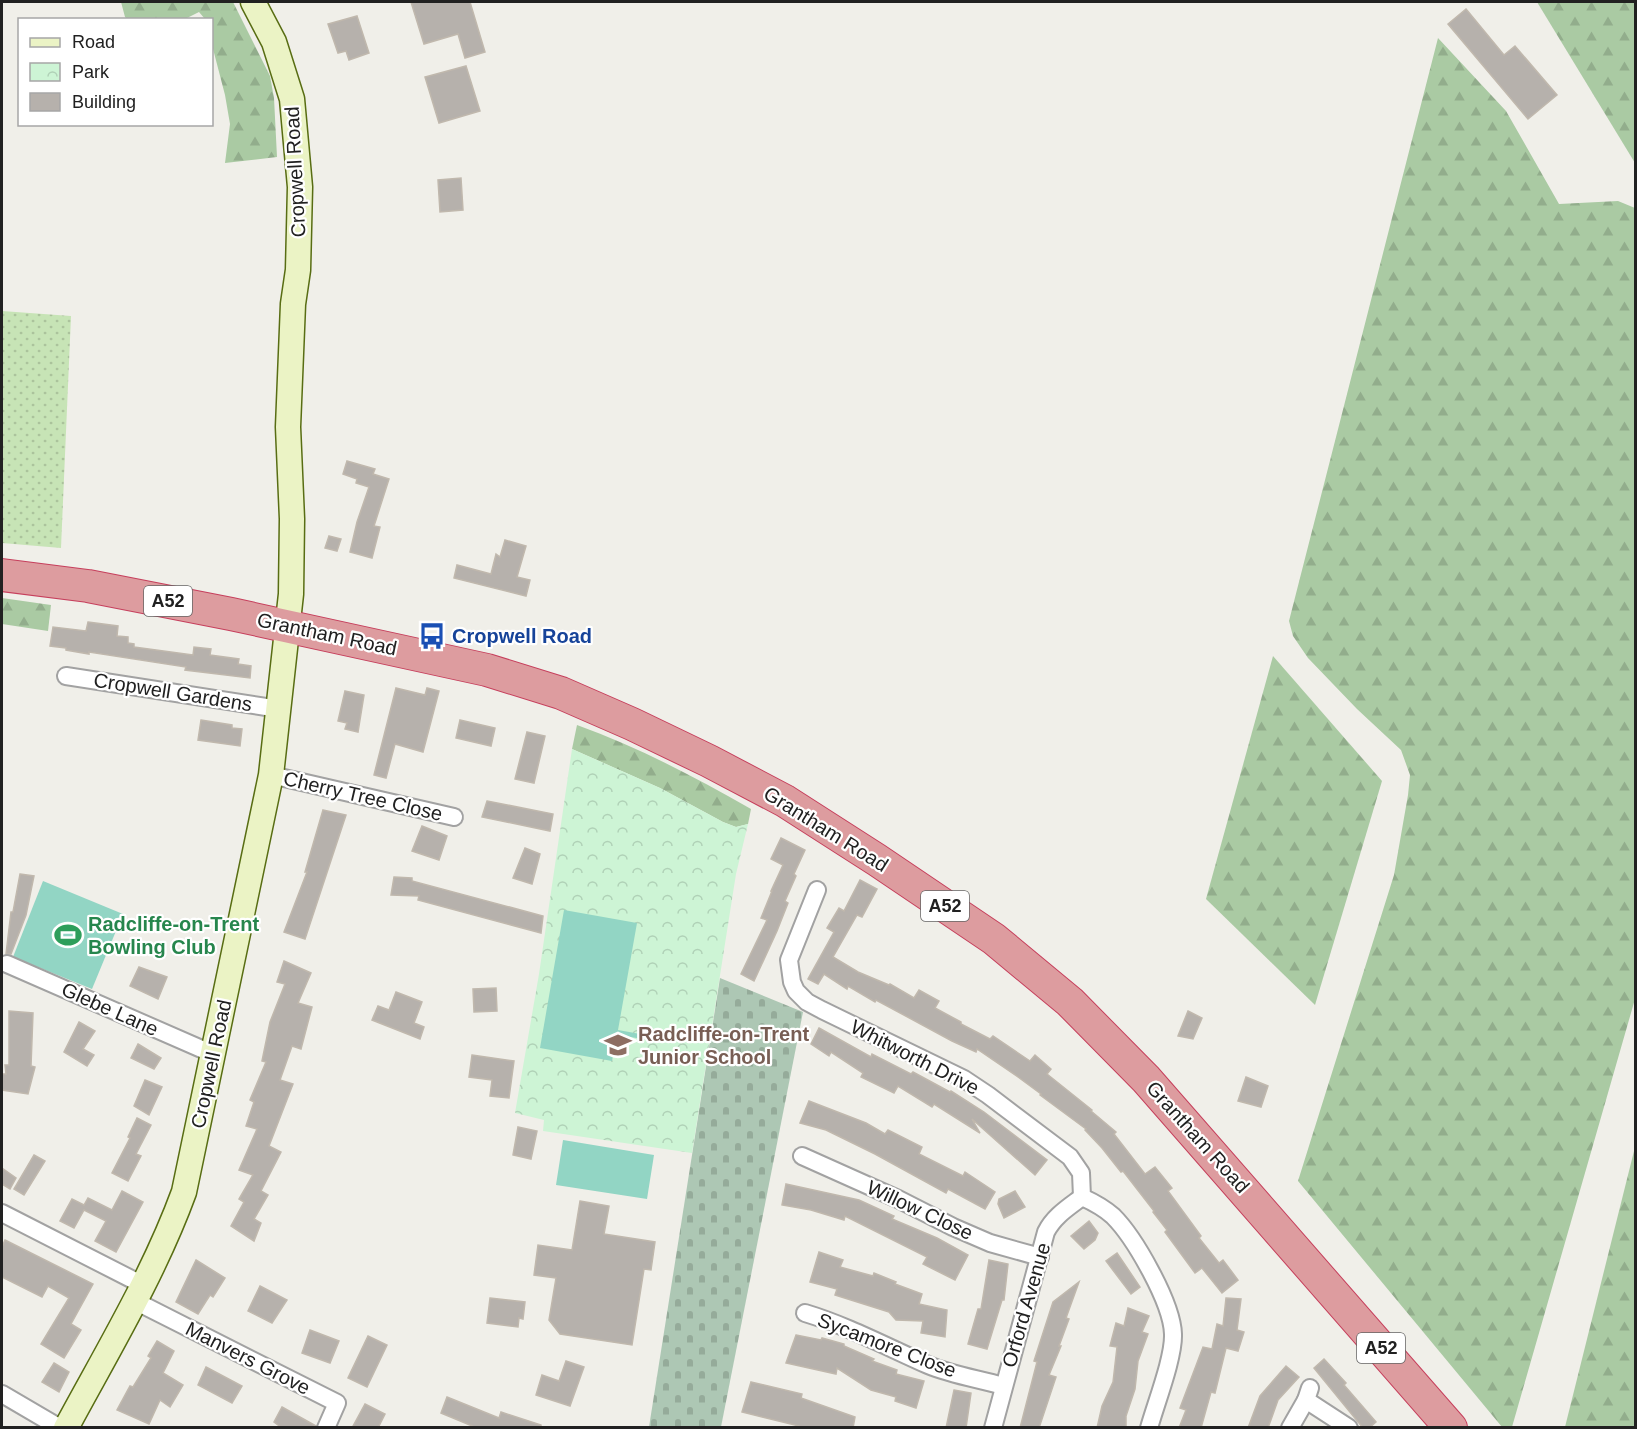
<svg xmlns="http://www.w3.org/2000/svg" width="1637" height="1429" viewBox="0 0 1637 1429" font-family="Arial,sans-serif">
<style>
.grass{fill:url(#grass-dots)}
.forest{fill:url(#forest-firs)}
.cemetery{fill:url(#cemetery-stones)}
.park{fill:url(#park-crowns)}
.pitch{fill:#92d5c4}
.building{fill:#b6b1ac;stroke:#c0b8ad;stroke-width:1.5}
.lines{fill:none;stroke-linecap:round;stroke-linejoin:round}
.street-casing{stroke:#a2a2a2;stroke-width:20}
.secondary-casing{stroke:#586d13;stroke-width:27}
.highway-casing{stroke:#c63f5c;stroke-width:34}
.street{stroke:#fff;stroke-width:16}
.secondary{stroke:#ebf3c5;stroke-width:24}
.highway{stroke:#dd9c9f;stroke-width:32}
.labels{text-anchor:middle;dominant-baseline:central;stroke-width:4.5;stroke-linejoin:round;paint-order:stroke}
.shield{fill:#fff;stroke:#646464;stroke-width:1.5}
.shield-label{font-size:18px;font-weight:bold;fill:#212121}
.street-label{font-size:20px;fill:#212121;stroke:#fff}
.transit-label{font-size:20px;font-weight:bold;fill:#164399;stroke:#fff;text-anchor:start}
.leisure-label{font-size:20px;font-weight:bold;fill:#27864d;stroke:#fff;text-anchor:start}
.education-label{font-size:20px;font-weight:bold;fill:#785e54;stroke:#fff;text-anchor:start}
</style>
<defs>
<pattern id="grass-dots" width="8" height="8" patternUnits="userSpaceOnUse" patternTransform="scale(1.5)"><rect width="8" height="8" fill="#c7e4b6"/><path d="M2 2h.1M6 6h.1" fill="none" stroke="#abc39c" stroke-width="1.8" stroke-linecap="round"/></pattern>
<pattern id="forest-firs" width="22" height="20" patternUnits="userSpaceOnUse" patternTransform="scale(1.5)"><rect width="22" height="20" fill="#aacaa3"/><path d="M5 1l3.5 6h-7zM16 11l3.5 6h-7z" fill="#92ad8c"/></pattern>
<pattern id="cemetery-stones" width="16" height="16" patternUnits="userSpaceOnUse" patternTransform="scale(1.5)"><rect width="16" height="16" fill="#adc7b4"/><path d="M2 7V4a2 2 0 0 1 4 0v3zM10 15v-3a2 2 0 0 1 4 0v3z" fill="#95ab9a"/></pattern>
<pattern id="park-crowns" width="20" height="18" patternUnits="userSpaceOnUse" patternTransform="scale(1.5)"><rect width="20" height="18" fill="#cdf4d5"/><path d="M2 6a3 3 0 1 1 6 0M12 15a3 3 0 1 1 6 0" fill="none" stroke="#b0d1b7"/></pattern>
</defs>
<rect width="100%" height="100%" fill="#f0efe9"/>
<polygon class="grass" points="2,311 71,316 61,548 2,543"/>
<g class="forest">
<polygon points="121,2 233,2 270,76 274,98 277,157 225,163 230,124 225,95 212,45 212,20 205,19 199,12 185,19 127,19 125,17"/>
<polygon points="1537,2 1635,2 1635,163"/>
<polygon points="1438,38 1506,111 1559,204 1618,201 1635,208 1635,999 1512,1427 1502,1427 1298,1181 1394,875 1408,795 1410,775 1401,750 1357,709 1308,658 1293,636 1289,621"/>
<polygon points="2,598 51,605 48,631 2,624"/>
<polygon points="1273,656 1382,781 1315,1005 1206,899"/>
<path d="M577 725C638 747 695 777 751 809L748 824 736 827 723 822 660 788 572 749Z"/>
<polygon points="1635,1147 1635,1427 1565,1427"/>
</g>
<polygon class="cemetery" points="720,978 803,1012 721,1427 649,1427"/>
<polygon class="park" points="572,749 660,788 723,822 736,827 748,824 736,874 692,1153 543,1131 544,1120 515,1113 539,974"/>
<g class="pitch">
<polygon points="43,881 123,914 92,989 13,957"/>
<polygon points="564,910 637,923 618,1030 657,1037 656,1041 617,1035 612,1061 540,1048"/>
<polygon points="563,1140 654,1155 647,1199 556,1185"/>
</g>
<g class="building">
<polygon points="411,2 470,2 485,52 465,58 458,34 424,44"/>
<polygon points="1466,9 1504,55 1515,46 1557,95 1528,119 1448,24"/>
<polygon points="357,16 369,53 349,60 346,51 338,53 328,24"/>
<polygon points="466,66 480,111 439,123 425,77"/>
<polygon points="461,178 463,210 440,212 438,180"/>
<polygon points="347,461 375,469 373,474 389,479 374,526 380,527 372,558 350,552 357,522 369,487 356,483 357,479 343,474"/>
<polygon points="329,536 341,539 337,551 325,548"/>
<polygon points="505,540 526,546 517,577 530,580 526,596 454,578 457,565 491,574 496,554 500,557"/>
<polygon points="88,622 118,626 117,636 128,637 128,643 134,644 134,647 193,655 194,647 211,649 210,655 239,659 238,664 251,666 250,678 185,670 186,667 89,652 89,654 66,650 66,648 50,646 53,627 86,631"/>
<polygon points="396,688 425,695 427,688 439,691 423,752 395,744 386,778 374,775"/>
<polygon points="345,691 364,695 358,732 345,729 347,723 338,721"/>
<polygon points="201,720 232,725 232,728 242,729 240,746 198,740"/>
<polygon points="460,720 495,728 491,746 456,738"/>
<polygon points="527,732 545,736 534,783 515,779"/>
<polygon points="487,801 553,814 550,831 482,817"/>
<polygon points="323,810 346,815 305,939 284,932 307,872 305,872"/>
<polygon points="422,826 447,836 439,860 412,851"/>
<polygon points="781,838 805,850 794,874 796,876 785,901 788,903 777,931 754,981 741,974 767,920 761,918 772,891 771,891 783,865 771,859"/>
<polygon points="525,848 540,854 532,884 513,878"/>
<polygon points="20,874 34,876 26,915 11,954 6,954 11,912 13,912"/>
<polygon points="394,877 412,878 412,881 543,916 541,933 418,900 419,896 391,895"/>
<polygon points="860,880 877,889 862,917 857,915 833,957 858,972 889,985 890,984 914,998 919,990 939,1001 935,1008 961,1022 961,1024 990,1039 993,1036 1030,1061 1035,1055 1051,1069 1047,1074 1092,1110 1091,1111 1116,1132 1114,1134 1145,1174 1155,1167 1172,1188 1168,1191 1201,1236 1199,1238 1219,1263 1223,1260 1238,1280 1222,1293 1202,1268 1195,1273 1165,1232 1167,1230 1153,1212 1154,1211 1123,1171 1121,1172 1102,1148 1085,1130 1086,1129 1040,1095 1041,1094 1018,1077 977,1049 976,1052 952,1041 876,1000 875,1002 848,986 847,989 824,974 818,984 808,979 834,932 827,928 839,908 844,911"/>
<polygon points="284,961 311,973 298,1003 312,1007 301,1049 292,1046 280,1080 293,1084 269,1146 281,1152 261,1191 268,1195 254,1219 261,1223 254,1241 231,1226 244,1202 239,1199 253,1175 239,1170 257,1129 246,1126 254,1102 250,1100 266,1062 262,1061 270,1022 285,984 277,982"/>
<polygon points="139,967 167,977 158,999 130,986"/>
<polygon points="496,988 497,1011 474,1012 473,989"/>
<polygon points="396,992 422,1002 414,1023 424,1027 420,1039 372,1020 378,1006 389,1010"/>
<polygon points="9,1011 33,1013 31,1066 35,1067 28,1094 2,1090 2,1074 6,1074 5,1065 9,1065"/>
<polygon points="1188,1011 1202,1018 1193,1039 1178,1036"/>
<polygon points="79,1022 95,1031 83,1049 94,1055 87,1066 64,1052"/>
<polygon points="819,1028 871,1057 872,1054 911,1074 913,1072 950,1092 951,1091 984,1112 1047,1160 1035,1175 972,1119 980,1133 934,1104 932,1107 898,1086 894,1093 861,1077 863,1073 831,1052 829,1056 811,1044"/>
<polygon points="138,1044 161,1058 154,1069 131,1058"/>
<polygon points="472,1055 514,1061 509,1098 490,1096 492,1080 469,1077"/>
<polygon points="1246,1077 1268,1086 1261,1107 1238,1101"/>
<polygon points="145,1080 162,1087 149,1115 134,1106"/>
<polygon points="809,1101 866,1123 885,1134 888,1130 922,1147 919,1154 963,1176 965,1172 995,1192 985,1209 948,1189 946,1193 875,1154 826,1130 800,1123"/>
<polygon points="137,1118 151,1125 136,1154 141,1156 128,1181 112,1173 130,1138 128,1137"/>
<polygon points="518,1127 537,1131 531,1159 513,1155"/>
<polygon points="34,1155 45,1161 24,1195 14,1189"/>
<polygon points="2,1168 16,1178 10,1189 2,1184"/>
<polygon points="786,1184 859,1200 894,1216 892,1219 937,1238 968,1255 955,1280 923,1264 927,1257 845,1216 844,1220 811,1210 782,1205"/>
<polygon points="122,1191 143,1202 116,1252 95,1241 106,1221 84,1210 74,1228 60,1221 72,1199 84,1205 88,1198 112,1210"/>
<polygon points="1015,1191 1025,1207 1004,1218 998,1204 999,1199"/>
<polygon points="580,1201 609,1206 604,1234 655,1242 651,1270 644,1269 632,1345 560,1334 549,1320 556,1278 534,1275 538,1245 572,1250"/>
<polygon points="1089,1221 1098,1233 1095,1240 1084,1249 1071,1236"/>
<polygon points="5,1240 93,1284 71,1324 81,1330 64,1358 41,1344 69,1298 48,1286 42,1297 2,1277 2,1247"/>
<polygon points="819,1252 843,1260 840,1267 873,1276 874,1273 896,1282 895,1284 922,1294 919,1304 947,1310 945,1337 921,1333 923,1321 896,1320 889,1312 835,1295 837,1289 810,1282"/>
<polygon points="1117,1253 1140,1287 1131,1294 1106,1261"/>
<polygon points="196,1260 225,1278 213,1297 210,1295 198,1314 176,1302"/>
<polygon points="989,1260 1008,1264 1004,1300 1002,1300 987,1349 968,1344 978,1309 981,1309"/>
<polygon points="1079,1282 1066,1318 1069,1319 1059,1346 1061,1346 1049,1375 1056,1377 1039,1428 1020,1428 1037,1362 1034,1361 1053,1302"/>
<polygon points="260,1286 287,1300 272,1323 248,1311"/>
<polygon points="490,1298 525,1302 523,1319 519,1318 518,1327 487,1323"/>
<polygon points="1226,1298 1241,1299 1237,1330 1244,1332 1238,1351 1226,1348 1215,1393 1211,1392 1201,1428 1179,1428 1186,1410 1180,1408 1203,1347 1212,1349 1217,1324 1223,1326"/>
<polygon points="1128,1308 1149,1316 1142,1332 1148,1334 1138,1361 1135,1389 1126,1416 1126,1428 1097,1428 1102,1406 1113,1382 1117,1347 1110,1346 1116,1323 1124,1326"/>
<polygon points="310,1330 339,1341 330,1363 302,1353"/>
<polygon points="796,1335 821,1340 822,1338 844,1344 844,1346 874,1359 872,1361 897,1370 896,1374 924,1381 916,1408 895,1401 896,1397 871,1390 837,1368 836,1374 786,1363"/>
<polygon points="368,1336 387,1345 367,1387 348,1378"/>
<polygon points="157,1341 174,1351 163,1373 183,1385 170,1407 160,1400 149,1424 117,1410 130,1386 133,1387 151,1358 148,1356"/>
<polygon points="1324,1359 1346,1383 1344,1385 1376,1422 1369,1428 1363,1428 1314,1368"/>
<polygon points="566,1361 584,1367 570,1406 536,1395 542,1375 559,1381"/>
<polygon points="54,1363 69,1372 59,1392 42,1382"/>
<polygon points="1286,1366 1299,1377 1278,1400 1268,1428 1248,1428 1260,1396"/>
<polygon points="206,1367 242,1386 232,1403 198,1385"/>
<polygon points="751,1382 802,1394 801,1398 855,1417 853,1428 798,1428 799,1426 742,1412"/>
<polygon points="954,1390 971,1393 966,1428 946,1428"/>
<polygon points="447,1397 499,1418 501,1412 541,1425 541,1428 477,1428 441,1413"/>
<polygon points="365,1404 385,1414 378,1428 352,1428"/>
<polygon points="282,1407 316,1426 316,1428 282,1428 274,1422"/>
</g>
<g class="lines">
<defs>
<g id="street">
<polyline points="66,676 279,709"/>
<polyline points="271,775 454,817"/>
<path d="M817 890 789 960 792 982 796 991 807 1002 822 1010 964 1079 988 1095 1070 1157 1081 1173 1082 1197C1093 1202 1104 1208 1113 1216 1135 1238 1172 1303 1173 1334 1174 1357 1156 1403 1149 1428"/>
<polyline points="7,964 213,1054"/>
<polyline points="802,1156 898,1199 953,1227 990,1243 1040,1257"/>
<polyline points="2,1213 143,1285"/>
<polyline points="135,1301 337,1403 326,1428"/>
<path d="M805 1313C848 1326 887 1347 928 1365 952 1375 979 1379 1003 1386"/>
<polyline points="1310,1388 1306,1400 1349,1428"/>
<polyline points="2,1394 60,1428"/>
<path d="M993 1428 1046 1232C1054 1216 1069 1207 1082 1197"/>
<polyline points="1290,1428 1306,1400"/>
</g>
<path id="secondary" d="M66 1428C108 1350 154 1274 184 1192L271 775 291 594 292 519 288 427 293 304 298 270 300 187 292 99 274 42 253 2"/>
<polyline id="highway" points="2,575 88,586 231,614 487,670 561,693 632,724 709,761 785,801 877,860 994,939 1070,1002 1146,1079 1451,1428"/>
</defs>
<use href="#street" class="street-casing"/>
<use href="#secondary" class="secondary-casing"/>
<use href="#highway" class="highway-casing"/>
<use href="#street" class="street"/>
<use href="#secondary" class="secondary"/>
<use href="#highway" class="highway"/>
</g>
<defs>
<symbol id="bus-bare" viewBox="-9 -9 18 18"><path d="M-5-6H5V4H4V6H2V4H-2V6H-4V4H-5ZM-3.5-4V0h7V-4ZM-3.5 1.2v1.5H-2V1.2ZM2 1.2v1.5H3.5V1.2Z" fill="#1a4fb4" stroke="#fff" stroke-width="2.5" paint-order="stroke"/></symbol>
<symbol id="stadium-bare" viewBox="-9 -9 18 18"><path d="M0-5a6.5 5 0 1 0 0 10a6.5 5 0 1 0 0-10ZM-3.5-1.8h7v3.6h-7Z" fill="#2e9e5b" stroke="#fff" stroke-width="2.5" paint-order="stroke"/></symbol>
<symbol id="school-bare" viewBox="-9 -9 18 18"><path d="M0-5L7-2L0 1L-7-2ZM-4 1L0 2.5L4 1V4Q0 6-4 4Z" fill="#8d6e63" stroke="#fff" stroke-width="2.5" paint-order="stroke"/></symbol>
</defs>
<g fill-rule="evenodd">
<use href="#bus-bare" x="413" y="617" width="38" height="38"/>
<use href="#stadium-bare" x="49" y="916" width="38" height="38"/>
<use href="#school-bare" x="599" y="1026" width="38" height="38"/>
</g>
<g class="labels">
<g class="shield">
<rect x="144" y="586" width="48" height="30" rx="4.5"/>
<rect x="921" y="891" width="48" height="30" rx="4.5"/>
<rect x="1357" y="1333" width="48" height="30" rx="4.5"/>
</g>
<g class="shield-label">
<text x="168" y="601">A52</text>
<text x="945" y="906">A52</text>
<text x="1381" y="1348">A52</text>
</g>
<g class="street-label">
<text transform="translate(295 172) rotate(-93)">Cropwell Road</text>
<text transform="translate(327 634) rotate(12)">Grantham Road</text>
<text transform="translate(173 692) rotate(9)">Cropwell Gardens</text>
<text transform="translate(363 796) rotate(13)">Cherry Tree Close</text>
<text transform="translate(826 829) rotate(32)">Grantham Road</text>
<text transform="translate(110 1009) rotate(24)">Glebe Lane</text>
<text transform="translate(915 1057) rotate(27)">Whitworth Drive</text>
<text transform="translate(211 1064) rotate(-78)">Cropwell Road</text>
<text transform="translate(1198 1137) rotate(48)">Grantham Road</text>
<text transform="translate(920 1210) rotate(25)">Willow Close</text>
<text transform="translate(1026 1305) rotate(-74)">Orford Avenue</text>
<text transform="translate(887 1345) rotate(21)">Sycamore Close</text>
<text transform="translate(248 1358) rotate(27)">Manvers Grove</text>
</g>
<g class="transit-label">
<text x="452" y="636">Cropwell Road</text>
</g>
<g class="leisure-label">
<text x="88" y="924">Radcliffe-on-Trent<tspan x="88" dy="23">Bowling Club</tspan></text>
</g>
<g class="education-label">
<text x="638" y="1034">Radcliffe-on-Trent<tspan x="638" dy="23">Junior School</tspan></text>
</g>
</g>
<rect width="1637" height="1429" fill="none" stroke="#212121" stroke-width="6"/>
<rect x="18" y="18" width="195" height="108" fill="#ffffff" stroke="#a6a6a6" stroke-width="1.5"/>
<rect x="30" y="38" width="30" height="9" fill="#ebf3c5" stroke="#a6a6a6" stroke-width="1.5"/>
<text x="72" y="48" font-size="18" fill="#212121">Road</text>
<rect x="30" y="63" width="30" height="18" fill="url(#park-crowns)" stroke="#a6a6a6" stroke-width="1.5"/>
<text x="72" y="78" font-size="18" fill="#212121">Park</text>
<rect x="30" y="93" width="30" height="18" fill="#b6b1ac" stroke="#a6a6a6" stroke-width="1.5"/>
<text x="72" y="108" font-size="18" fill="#212121">Building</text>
</svg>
